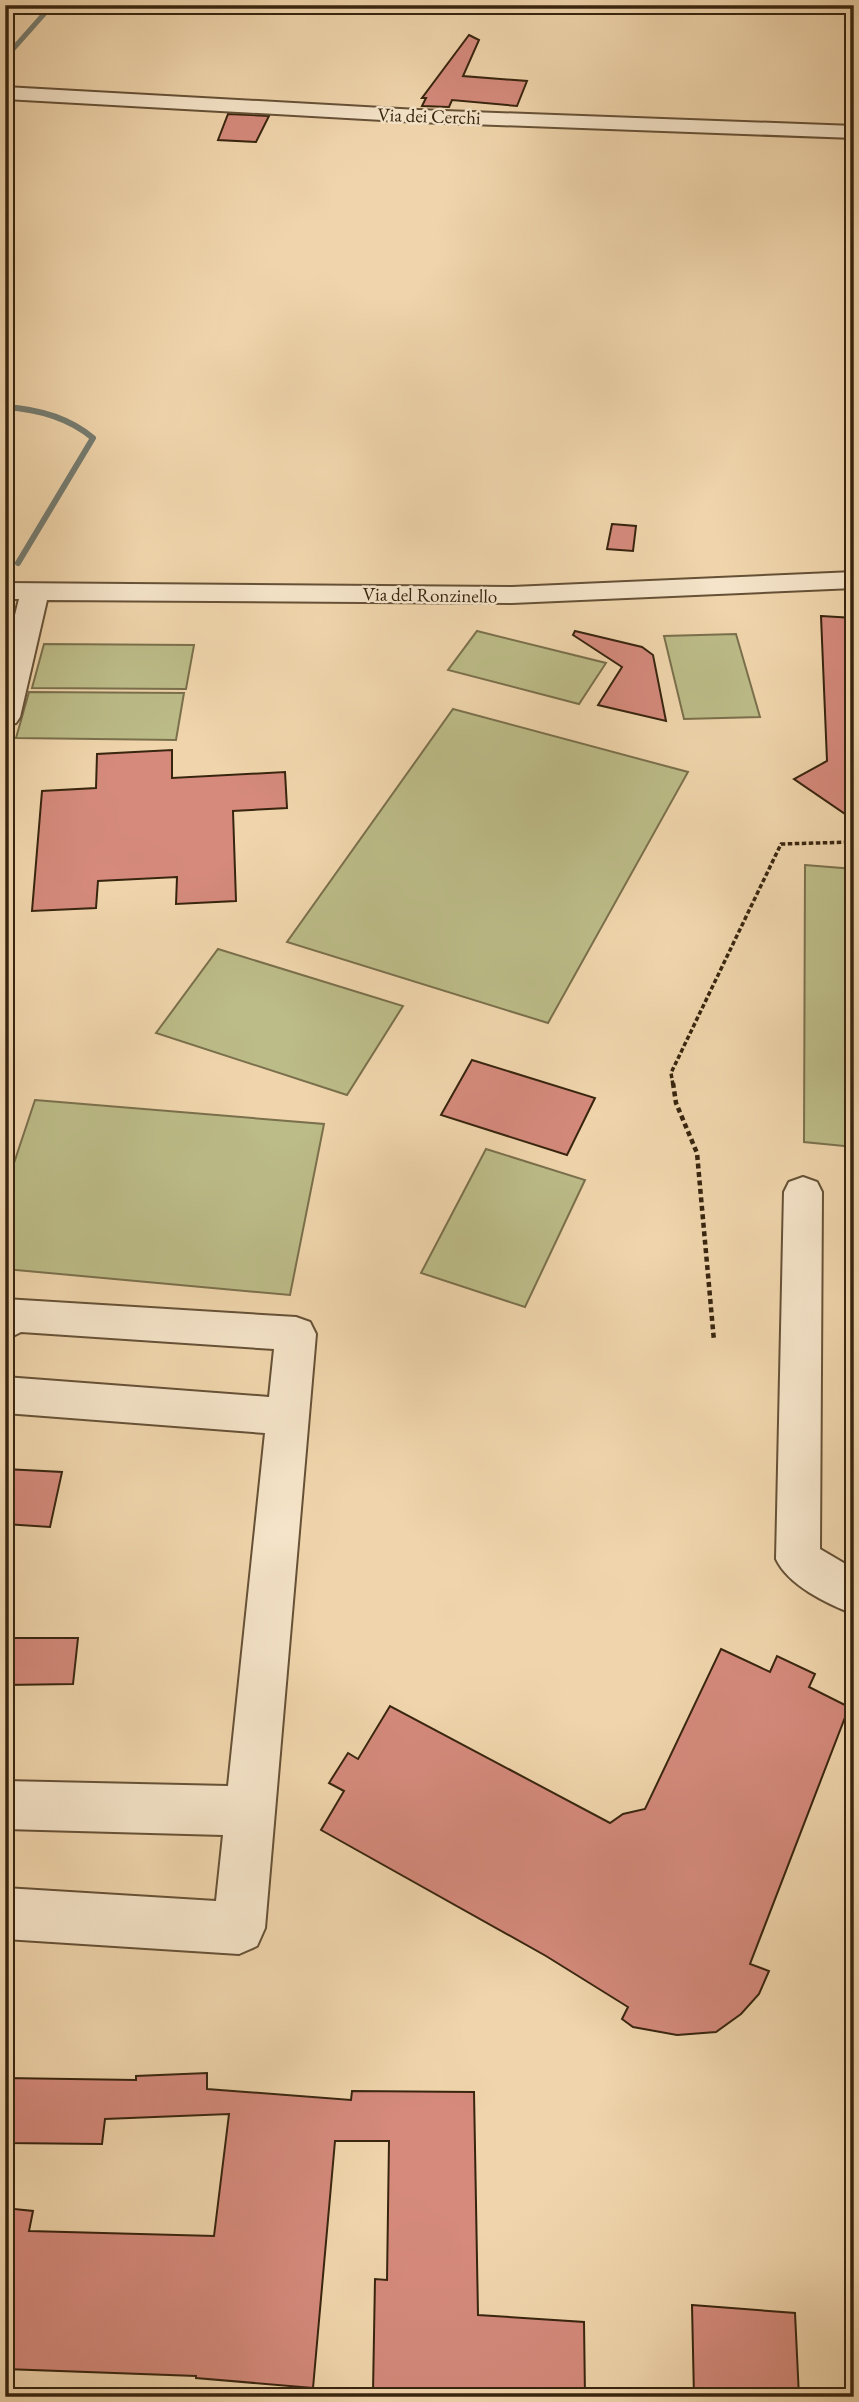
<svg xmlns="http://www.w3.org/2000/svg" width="859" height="2402" viewBox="0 0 859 2402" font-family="'EB Garamond',serif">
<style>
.green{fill:#bcbc88;stroke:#7a704c;stroke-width:2}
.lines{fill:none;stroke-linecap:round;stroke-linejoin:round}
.stream-far1{stroke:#757c71;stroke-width:5}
.stream{stroke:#757c71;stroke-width:6}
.building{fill:#d58a7c;stroke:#38250f;stroke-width:2}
.minor-casing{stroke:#665136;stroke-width:4}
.path-far1{stroke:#38250f;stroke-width:3.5;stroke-dasharray:4.5 2.5;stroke-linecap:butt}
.path{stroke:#38250f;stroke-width:4.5;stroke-dasharray:5 3.5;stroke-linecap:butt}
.minor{fill:#f5e4c9;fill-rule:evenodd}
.labels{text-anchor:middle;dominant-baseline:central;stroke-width:5;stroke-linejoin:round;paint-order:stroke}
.far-street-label{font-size:19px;fill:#38250f;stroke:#f5e4c9}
</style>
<rect width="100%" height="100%" fill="#f0d5ac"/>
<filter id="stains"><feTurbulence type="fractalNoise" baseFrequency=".00286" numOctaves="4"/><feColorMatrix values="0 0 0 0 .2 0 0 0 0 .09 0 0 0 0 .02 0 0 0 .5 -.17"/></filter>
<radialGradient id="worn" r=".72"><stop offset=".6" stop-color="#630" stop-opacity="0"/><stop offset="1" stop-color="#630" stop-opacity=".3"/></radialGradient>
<g class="green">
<polygon points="477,631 606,663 579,704 448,670"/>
<polygon points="736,634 760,717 684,719 664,636"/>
<polygon points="44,644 193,645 194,645 186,689 32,688"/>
<polygon points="29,692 184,693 176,740 16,738"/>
<polygon points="453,709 688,772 548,1023 287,942"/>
<polygon points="805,865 854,869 854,1147 804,1142"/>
<polygon points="218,949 403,1006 347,1095 156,1033"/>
<polygon points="35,1100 324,1124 290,1295 5,1269 5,1190"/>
<polygon points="486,1149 585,1180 525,1307 421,1273"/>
</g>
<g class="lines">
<polyline class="stream-far1" points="5,58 52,5"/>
<path class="stream" d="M5 407C37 409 68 417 93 438L18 563"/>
</g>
<g class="building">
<polygon points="469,35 479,40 463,76 527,81 517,106 452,100 449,107 422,106 426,98 422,98"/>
<polygon points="228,114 269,116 256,142 218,140"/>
<polygon points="612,524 636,526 633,551 607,549"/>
<polygon points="821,616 854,618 854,820 794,779 827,761"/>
<polygon points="575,631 642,647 653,655 666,721 598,705 622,667 573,635"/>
<polygon points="172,750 172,778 285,772 287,808 233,811 236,901 176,904 177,877 98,881 96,908 32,911 42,791 96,788 97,754"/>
<polygon points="472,1060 595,1098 567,1155 441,1115"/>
<polygon points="5,1469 62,1472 50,1527 5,1524"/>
<polygon points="5,1638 78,1638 73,1684 5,1685"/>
<polygon points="721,1649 770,1672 777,1656 815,1674 809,1687 849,1707 750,1964 769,1971 759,1994 741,2014 716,2032 677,2035 633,2027 622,2019 628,2007 546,1956 321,1830 344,1791 329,1783 348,1753 358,1759 390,1706 610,1823 623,1814 645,1809"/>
<polygon points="207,2073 207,2089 351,2100 352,2091 474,2092 478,2315 584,2322 585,2397 397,2397 397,2393 373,2392 375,2279 387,2280 389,2141 335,2141 313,2388 196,2378 196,2376 5,2369 5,2208 33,2211 29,2231 214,2236 229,2114 105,2119 102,2144 5,2143 5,2078 136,2080 136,2076"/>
<polygon points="692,2305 795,2313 799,2397 694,2397"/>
</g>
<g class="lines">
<defs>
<g id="minor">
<polygon points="5,87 418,110 854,126 854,138 418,122 5,99"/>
<polygon points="854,572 854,588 512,603 47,600 20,717 16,723 5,726 5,655 19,599 5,599 5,583 512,587"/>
<path d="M803 1177 817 1182 822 1192 820 1549 854 1569V1614C827 1604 788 1585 776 1559L784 1192 789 1182Z"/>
<polygon points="5,1299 296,1317 310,1322 316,1334 265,1928 257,1946 239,1954 5,1939 5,1888 216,1901 223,1835 5,1829 5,1781 228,1786 265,1433 5,1413 5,1377 269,1397 274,1349 21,1332 5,1340"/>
</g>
</defs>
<use href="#minor" class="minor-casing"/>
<polyline class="path-far1" points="673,1085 671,1073 781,844 854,842"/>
<polyline class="path" points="673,1083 676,1103 697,1153 714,1341"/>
<use href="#minor" class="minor"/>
</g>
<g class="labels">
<g class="far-street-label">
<text transform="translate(429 116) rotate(2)">Via dei Cerchi</text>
<text transform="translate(430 595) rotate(1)">Via del Ronzinello</text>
</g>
</g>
<rect width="859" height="2402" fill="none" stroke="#f0d5ac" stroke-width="28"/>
<rect x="7" y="7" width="845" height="2388" fill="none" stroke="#38250f" stroke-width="3.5"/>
<rect x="14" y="14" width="831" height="2374" fill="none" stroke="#38250f" stroke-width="2"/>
<rect width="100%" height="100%" filter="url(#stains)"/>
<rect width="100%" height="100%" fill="url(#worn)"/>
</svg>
